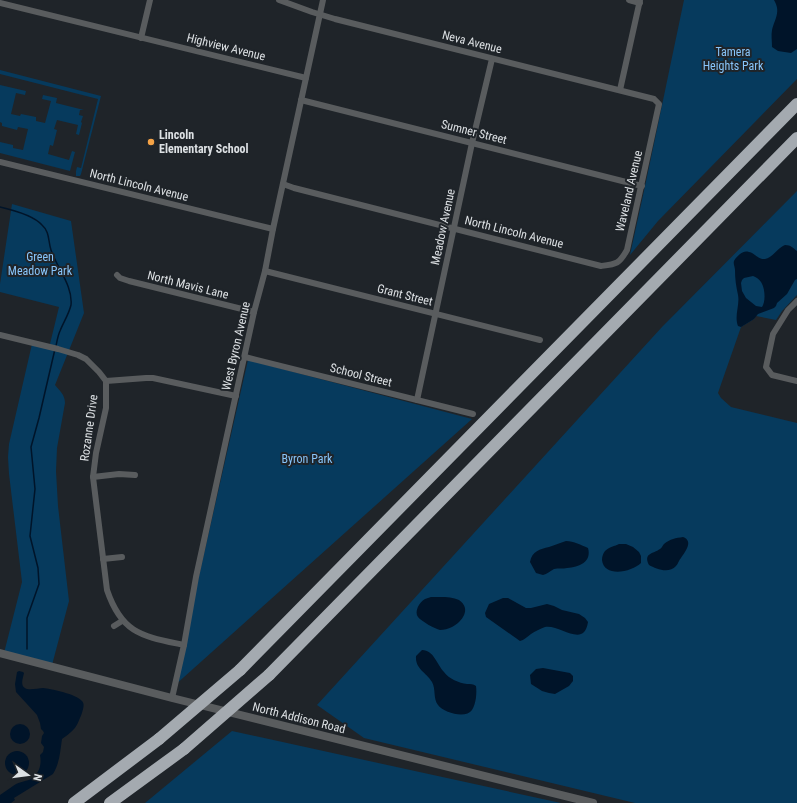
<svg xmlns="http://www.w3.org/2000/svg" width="797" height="803" viewBox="0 0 797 803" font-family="'Roboto Condensed',sans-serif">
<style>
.green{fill:#063a5d}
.water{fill:#001429;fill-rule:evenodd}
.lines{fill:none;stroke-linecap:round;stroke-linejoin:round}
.stream{stroke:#001429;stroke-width:1.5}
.minor{stroke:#595c5e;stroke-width:6}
.tertiary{stroke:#595c5e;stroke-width:8}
.motorway{stroke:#a4aab0;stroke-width:12}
.motorway-bridge{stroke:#a4aab0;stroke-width:12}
.poi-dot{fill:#f5a346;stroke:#1f2429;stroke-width:1.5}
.labels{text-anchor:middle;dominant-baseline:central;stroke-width:4;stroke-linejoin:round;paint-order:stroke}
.street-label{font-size:12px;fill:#dde1e4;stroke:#1f2429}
.park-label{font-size:12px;fill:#88c5fa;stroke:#1f2429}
.poi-label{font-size:12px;font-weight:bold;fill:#dde1e4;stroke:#1f2429;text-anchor:start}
</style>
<rect width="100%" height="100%" fill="#1f2429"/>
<g class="green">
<path d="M684 0H797V79L658 221 630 255C649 170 666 85 684 0Z"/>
<polygon points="0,70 101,96 81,174 80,176 76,176 76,171 77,167 81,168 98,99 0,74"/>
<polygon points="0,85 26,91 25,95 16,93 11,114 20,116 21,114 36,117 36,121 45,123 51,101 42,99 43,95 57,98 56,103 84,110 80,110 79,115 83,116 81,122 82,123 79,135 76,134 78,125 57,120 54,129 57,130 53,146 50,145 48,154 69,160 72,151 75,152 70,171 0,153 0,142 13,145 13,148 23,150 28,129 18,127 17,130 2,126 2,123 0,122"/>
<polygon points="797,191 797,295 782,311 776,320 756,316 754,319 741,327 719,390 718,393 721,398 731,407 797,423 797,803 635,803 364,738 317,705 662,327"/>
<path d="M12 204 71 221 84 313 55 385C60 391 65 395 65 403L57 448 56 471 58 506 69 601 52 665 4 653 22 582 9 474 8 457 9 444 32 344 49 348 59 307 0 292V284Z"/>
<polygon points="248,360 472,419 174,686"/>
<polygon points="232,731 561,803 145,803"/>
</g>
<g class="water">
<path d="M774 0H797V49L791 53 778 51 772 47C772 41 771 35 772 30 775 18 781 12 774 0Z"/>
<path d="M785 245C791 245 793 248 797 251V279L795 280 787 294 777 303 776 306 774 308 758 314 754 319 741 327 738 326C734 316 740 305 738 295 736 286 735 279 735 270 735 267 733 264 734 261 735 258 738 256 740 254 743 252 745 251 749 252 755 253 758 260 765 259 774 257 777 248 785 245ZM753 276C756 277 759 279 761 282 765 288 766 301 762 307L756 306 746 298 742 291 741 283 742 280 744 278Z"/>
<path d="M683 537C694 541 685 552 681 558 679 560 678 564 676 566 669 574 656 569 649 565 643 553 653 554 660 549 661 549 663 545 664 544 670 539 676 538 683 537Z"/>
<path d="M566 541C574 541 581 545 588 548 592 562 579 567 567 568 563 569 558 568 554 569 550 571 547 574 543 575L536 573 530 562C532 551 540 549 549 547 555 545 560 543 566 541Z"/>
<path d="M619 544H626L633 547 639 552 641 556V563C632 572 604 578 602 560 602 556 603 554 605 551 609 547 615 546 619 544Z"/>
<path d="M431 597C439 597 451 596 459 600 472 609 462 622 452 627 448 629 444 630 440 630 435 629 421 621 418 617 414 612 419 602 425 599 427 598 429 598 431 597Z"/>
<path d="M503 598H508L526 608H531L547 604 554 606 562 610 579 614 585 618 588 622C584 649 560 624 545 627 540 629 535 631 531 634 527 637 524 640 520 641L486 617 485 613 489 604Z"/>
<path d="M422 650C434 650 437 665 444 672 449 679 459 683 467 684 471 684 473 684 476 686 477 693 476 704 472 710 466 719 444 713 438 705 433 699 436 689 432 682 426 672 415 669 416 656Z"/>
<polygon points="543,668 570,673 573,676 573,681 569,686 555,694 549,693 542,691 531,684 530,675 536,669"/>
<path d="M19 671 23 672 24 673C23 678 20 685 25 688 29 691 38 688 43 688 52 689 76 694 82 701 85 704 83 709 82 713 76 728 76 729 62 739 60 752 60 762 53 774L14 798 15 800 11 803H0V795C6 791 11 787 16 784 20 782 25 781 29 780 39 775 42 765 40 755L43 752 44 747 41 743 42 736 44 733 43 731 41 729 40 723 37 715 16 692 15 684 17 672Z"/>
<circle cx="20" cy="734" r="10"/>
<circle cx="17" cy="763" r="12"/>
</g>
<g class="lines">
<g class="stream">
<path d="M0 207C13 210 33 215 42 225 50 232 48 241 51 250 57 268 73 286 71 305 69 314 63 323 60 331 58 335 57 341 56 346"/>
<polyline points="27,649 27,618 39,584 38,568 30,536 35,489 31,447 39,418 45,392 55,349"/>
</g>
<g class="minor">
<path d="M279 0 312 12 335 19 654 99 659 104 627 250C619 264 617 264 601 266L294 188 283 184"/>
<polyline points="629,0 640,3"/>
<polyline points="0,3 306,78"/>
<polyline points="141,38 150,0"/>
<polyline points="620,90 640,0"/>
<polyline points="301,100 642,186"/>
<polyline points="0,162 273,229"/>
<polyline points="265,271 540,340"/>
<polyline points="117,275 120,278 129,281 254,312"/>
<polyline points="797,301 788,310 773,334 766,367 772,375 797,381"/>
<path d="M0 335 58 349 78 355 86 359 99 372 106 381V408L96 453 93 477 107 590C122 634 142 636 184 645"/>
<polyline points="245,357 473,414"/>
<polyline points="106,381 146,378 153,378 236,396"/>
<polyline points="417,400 472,143 492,59"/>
<polyline points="93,477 119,474 135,475"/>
<polyline points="103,559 122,557"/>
<polyline points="114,626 122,621"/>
<polyline points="172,698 184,645 196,577 254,312 265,271 273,229 323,0"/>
</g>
<polyline class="tertiary" points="0,653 172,698 593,803"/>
<g class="motorway">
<polyline points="240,670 797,104"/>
<polyline points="269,675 797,138"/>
<polyline points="74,803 159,739"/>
<polyline points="110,803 184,749"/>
</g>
<g class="motorway-bridge">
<polyline points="159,739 240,670"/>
<polyline points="184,749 269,675"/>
</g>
</g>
<circle class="poi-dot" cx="151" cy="142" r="4"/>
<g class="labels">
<g class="street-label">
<text transform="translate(472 42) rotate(14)">Neva Avenue</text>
<text transform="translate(226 47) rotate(14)">Highview Avenue</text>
<text transform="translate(474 132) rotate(14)">Sumner Street</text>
<text transform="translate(139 185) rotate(14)">North Lincoln Avenue</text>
<text transform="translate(629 191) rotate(-77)">Waveland Avenue</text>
<text transform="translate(443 227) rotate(-78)">Meadow Avenue</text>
<text transform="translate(514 232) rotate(14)">North Lincoln Avenue</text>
<text transform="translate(188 285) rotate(14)">North Mavis Lane</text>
<text transform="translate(405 295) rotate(14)">Grant Street</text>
<text transform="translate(236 346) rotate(-77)">West Byron Avenue</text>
<text transform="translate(361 375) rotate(14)">School Street</text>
<text transform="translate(89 428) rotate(-82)">Rozanne Drive</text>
<text transform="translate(299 718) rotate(14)">North Addison Road</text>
</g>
<g class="park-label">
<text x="733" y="52">Tamera<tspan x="733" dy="14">Heights Park</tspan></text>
<text x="40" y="257">Green<tspan x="40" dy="14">Meadow Park</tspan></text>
<text x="307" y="459">Byron Park</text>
</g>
<g class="poi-label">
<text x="159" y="135">Lincoln<tspan x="159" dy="14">Elementary School</tspan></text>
</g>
</g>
<g transform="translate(28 775) rotate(104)" stroke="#1f2429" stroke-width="3" paint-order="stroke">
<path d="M0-3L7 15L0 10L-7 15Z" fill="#dde1e4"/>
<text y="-6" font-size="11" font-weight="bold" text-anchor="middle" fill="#dde1e4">N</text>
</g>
</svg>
